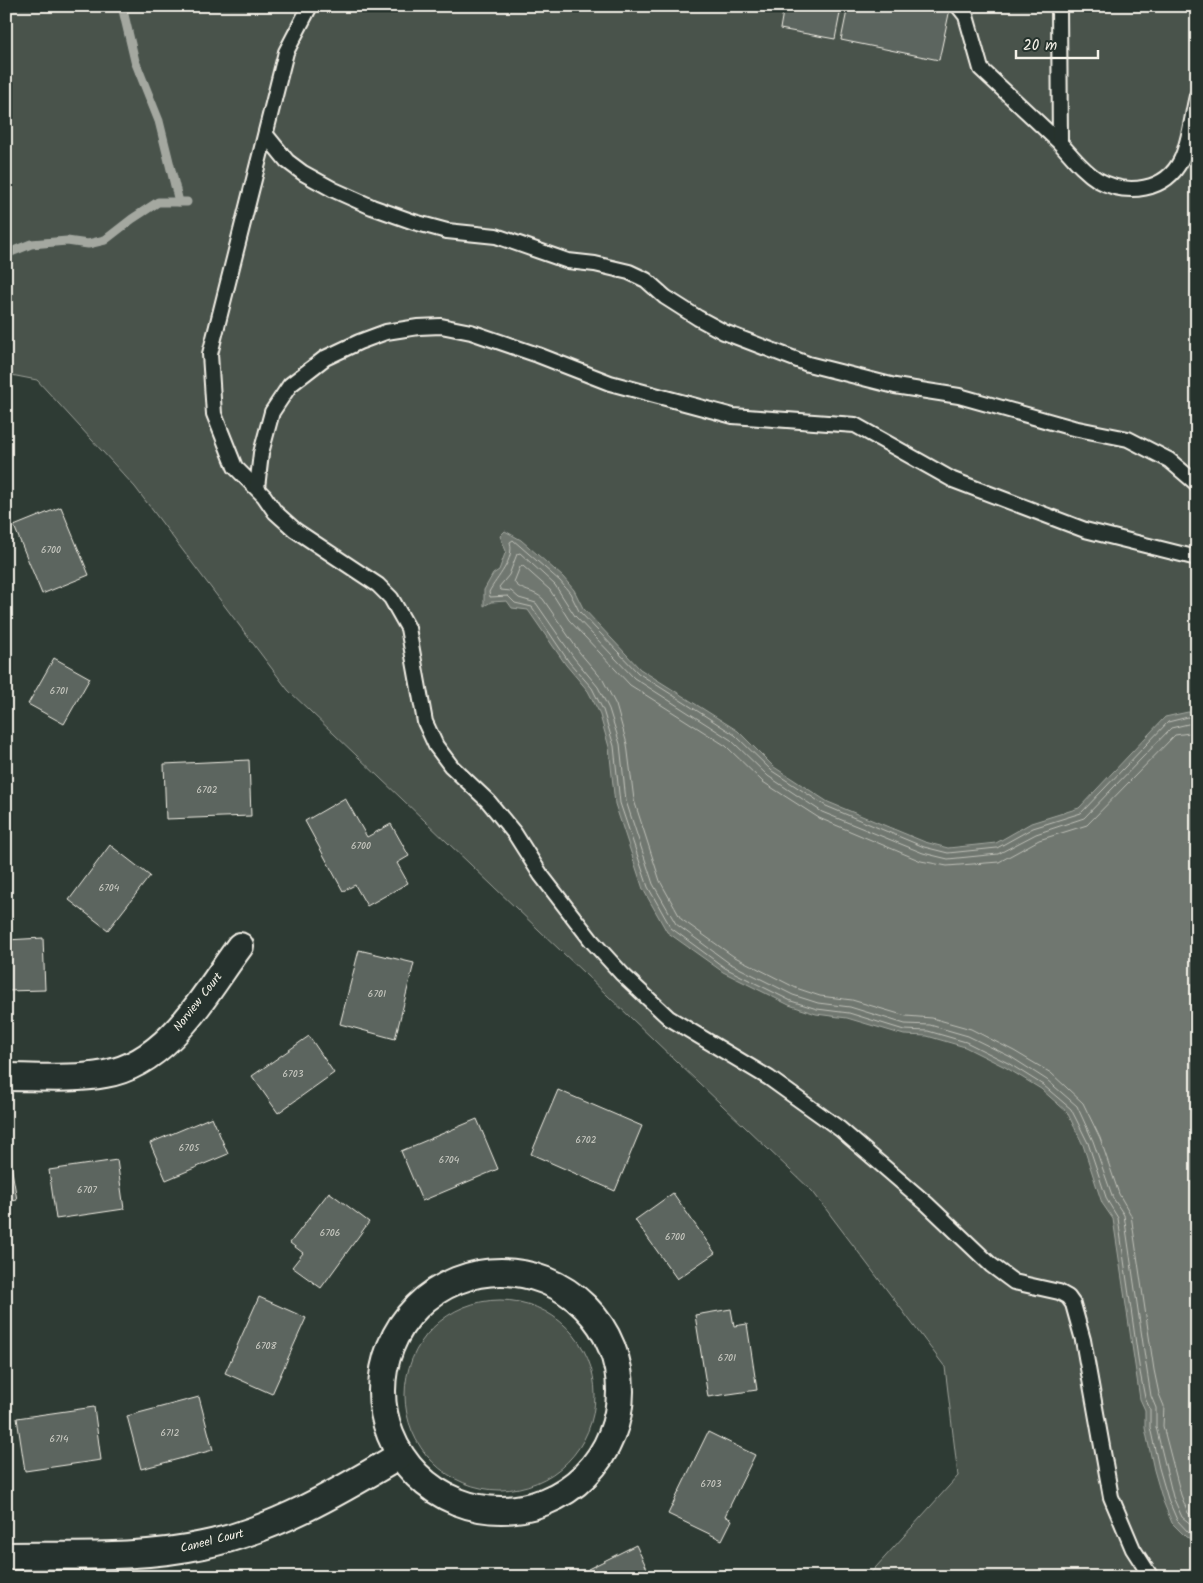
<svg xmlns="http://www.w3.org/2000/svg" width="1203" height="1583" viewBox="0 0 1203 1583" font-family="Kalam,sans-serif">
<style>
.green{fill:#48524c;stroke:#9ea29a}
.water{fill:#6f7770;stroke:#a4a8a0}
.lines{fill:none;stroke-linecap:round;stroke-linejoin:round}
.shore{stroke:#bfc0b8;stroke-width:1}
.stream{stroke:#a4a8a0;stroke-width:9}
.building{fill:#5c655e;stroke:#f4f1e8}
.service-casing{stroke:#f4f1e8;stroke-width:18}
.minor-casing{stroke:#f4f1e8;stroke-width:30}
.service{stroke:#26332d;stroke-width:14}
.minor{stroke:#26332d;stroke-width:26}
.labels{text-anchor:middle;dominant-baseline:central;stroke-width:4;stroke-linejoin:round;paint-order:stroke}
.number-label{font-size:10px;fill:#cecec6}
.street-label{font-size:12px;fill:#f4f1e8;stroke:#26332d}
</style>
<rect width="100%" height="100%" fill="#2e3b34"/>
<filter id="ink" filterUnits="userSpaceOnUse"><feTurbulence type="fractalNoise" baseFrequency=".02" numOctaves="2"/><feDisplacementMap in="SourceGraphic" scale="10" xChannelSelector="R" yChannelSelector="G"/><feConvolveMatrix kernelMatrix="1 2 1 2 8 2 1 2 1" color-interpolation-filters="sRGB"/></filter>
<g filter="url(#ink)">
<g class="green">
<polygon points="6,6 1197,6 1197,1577 867,1577 958,1476 945,1367 813,1192 288,690 135,487 37,380 6,374"/>
<circle cx="500" cy="1395" r="95"/>
</g>
<polygon class="water" points="505,531 521,540 563,577 574,590 583,608 640,669 738,731 774,767 828,802 925,842 948,848 996,843 1031,823 1079,808 1165,717 1188,712 1197,713 1197,1541 1186,1537 1172,1523 1163,1501 1154,1470 1145,1428 1145,1410 1140,1399 1136,1372 1113,1219 1102,1203 1083,1145 1067,1112 1041,1089 1005,1067 965,1047 927,1036 904,1035 847,1018 816,1014 789,1005 723,972 667,932 643,889 615,804 609,747 599,712 588,691 566,665 528,610 512,608 507,601 491,602 484,606 484,590 493,574 499,570 506,551 500,536"/>
<g class="lines">
<g class="shore">
<path d="M1197 718 1188 717 1168 722 1081 813 1033 828 997 848 948 853 924 847 826 806 772 771 735 735 638 673 579 611 570 593 560 581 513 540 510 542C515 560 497 577 489 592L490 597 508 596 515 603 532 607 569 662 592 688 603 710 614 746 620 803 648 887 671 928 725 968 791 1001 817 1009 849 1013 904 1030 928 1031 966 1042 1008 1063 1043 1085 1071 1109 1088 1143 1107 1200 1118 1218 1140 1372 1145 1398 1150 1409V1427L1159 1468 1168 1499 1177 1520 1189 1533 1197 1536"/>
<polyline points="1197,724 1188,724 1171,728 1084,818 1036,834 998,854 948,859 923,853 822,812 768,776 731,740 634,678 575,616 555,585 520,553 517,554 509,575 499,587 501,590 511,591 519,598 536,603 574,658 598,687 609,709 620,744 626,801 640,844 653,884 676,924 729,963 793,995 818,1003 850,1007 905,1024 930,1025 968,1036 1011,1057 1047,1080 1077,1106 1093,1141 1113,1198 1124,1215 1147,1371 1151,1396 1156,1408 1156,1427 1173,1497 1182,1517 1197,1529"/>
<path d="M1197 732 1175 735 1087 825 1039 840 999 862 947 866 921 861 819 818 763 782 726 746 630 685 569 620 550 590 523 566 520 567 514 582C521 592 534 590 543 599L580 653 603 680 616 705 627 744 634 800 660 881 681 919 733 956 796 988 820 996 852 1000 906 1016 932 1018 971 1029 1014 1051 1051 1073 1083 1103 1100 1138 1119 1194 1131 1215 1154 1370 1159 1394 1164 1406 1163 1426 1181 1495 1188 1513 1197 1521"/>
</g>
<g class="stream">
<polyline points="122,6 135,61 159,121 179,202"/>
<polyline points="6,254 31,244 67,241 88,244 105,240 132,219 158,202 187,202"/>
</g>
</g>
<g class="building">
<polygon points="784,6 841,8 835,39 780,29"/>
<polygon points="848,6 935,6 950,9 939,60 841,40"/>
<polygon points="61,507 89,575 42,594 14,526"/>
<polygon points="54,658 90,678 64,724 28,704"/>
<polygon points="249,760 251,816 166,819 164,764"/>
<polygon points="345,798 367,837 391,824 409,856 397,863 408,883 367,906 355,885 343,891 305,821"/>
<polygon points="110,845 150,876 108,930 69,900"/>
<polygon points="43,938 45,990 6,991 6,940"/>
<polygon points="359,950 414,963 395,1039 340,1024"/>
<polygon points="309,1036 334,1073 278,1113 252,1076"/>
<polygon points="558,1090 642,1126 615,1191 531,1154"/>
<polygon points="212,1117 228,1154 166,1180 150,1143"/>
<polygon points="477,1119 498,1169 422,1201 401,1151"/>
<polygon points="6,1159 10,1159 17,1200 6,1202"/>
<polygon points="117,1160 124,1209 56,1219 49,1170"/>
<polygon points="329,1192 369,1222 321,1288 292,1267 303,1253 290,1243"/>
<polygon points="673,1193 715,1253 677,1279 635,1220"/>
<polygon points="259,1297 306,1318 272,1394 225,1373"/>
<polygon points="731,1309 734,1326 747,1324 757,1390 708,1397 695,1315"/>
<polygon points="199,1397 213,1450 141,1469 127,1416"/>
<polygon points="94,1407 101,1460 25,1471 17,1418"/>
<polygon points="708,1432 755,1455 725,1516 732,1520 722,1540 668,1514"/>
<polygon points="636,1545 651,1577 591,1577 588,1569"/>
</g>
<g class="lines">
<defs>
<g id="service">
<polyline points="310,6 286,52 210,354 214,414 235,467 264,496 275,512 295,530 378,585 391,598 408,628 425,722 436,746 451,766 488,801 515,834 541,875 591,940 622,974 669,1018 769,1078 840,1129 927,1204 991,1265 1014,1282 1059,1292 1068,1297 1073,1304 1083,1340 1111,1497 1133,1549 1151,1577"/>
<polyline points="958,6 966,16 981,69 1060,143"/>
<path d="M1059 6 1060 143C1072 156 1083 171 1098 180 1127 196 1166 191 1181 160 1190 141 1192 116 1197 96"/>
<polyline points="266,135 287,161 303,173 334,190 372,207 414,222 447,231 496,236 568,261 595,264 629,272 646,280 665,297 698,318 724,332 808,364 895,386 959,396 1073,428 1128,439 1169,460 1197,484"/>
<polyline points="257,488 261,453 272,412 290,385 325,358 359,342 386,332 418,327 441,326 471,332 538,355 610,383 733,416 855,425 953,480 1085,530 1197,558"/>
</g>
<g id="minor">
<path d="M6 1077C39 1077 73 1080 105 1074 169 1063 205 993 240 946"/>
<circle cx="501" cy="1391" r="119"/>
<path d="M6 1556C72 1555 139 1559 203 1545 274 1530 337 1493 399 1456"/>
</g>
</defs>
<use href="#service" class="service-casing"/>
<use href="#minor" class="minor-casing"/>
<use href="#service" class="service"/>
<use href="#minor" class="minor"/>
</g>
</g>
<g class="labels">
<g class="number-label">
<text x="51" y="550">6700</text>
<text x="59" y="691">6701</text>
<text x="207" y="790">6702</text>
<text x="361" y="846">6700</text>
<text x="109" y="888">6704</text>
<text x="377" y="994">6701</text>
<text x="293" y="1074">6703</text>
<text x="586" y="1140">6702</text>
<text x="189" y="1148">6705</text>
<text x="449" y="1160">6704</text>
<text x="87" y="1190">6707</text>
<text x="330" y="1233">6706</text>
<text x="675" y="1237">6700</text>
<text x="266" y="1346">6708</text>
<text x="727" y="1358">6701</text>
<text x="170" y="1433">6712</text>
<text x="59" y="1439">6714</text>
<text x="711" y="1484">6703</text>
</g>
<g class="street-label">
<text transform="translate(198 1002) rotate(-52)">Norview Court</text>
<text transform="translate(212 1541) rotate(-14)">Caneel Court</text>
</g>
</g>
<rect width="1203" height="1583" fill="none" stroke="#26332d" stroke-width="25"/>
<rect x="12" y="12" width="1178" height="1558" fill="none" stroke="#f4f1e8" stroke-width="2" filter="url(#ink)"/>
<path d="M1016 50v8h82v-8" fill="none" stroke="#f4f1e8" stroke-width="2.5"/>
<text x="1023" y="50" font-size="15" fill="#f4f1e8" stroke="#26332d" stroke-width="4" paint-order="stroke">20 m</text>
</svg>
